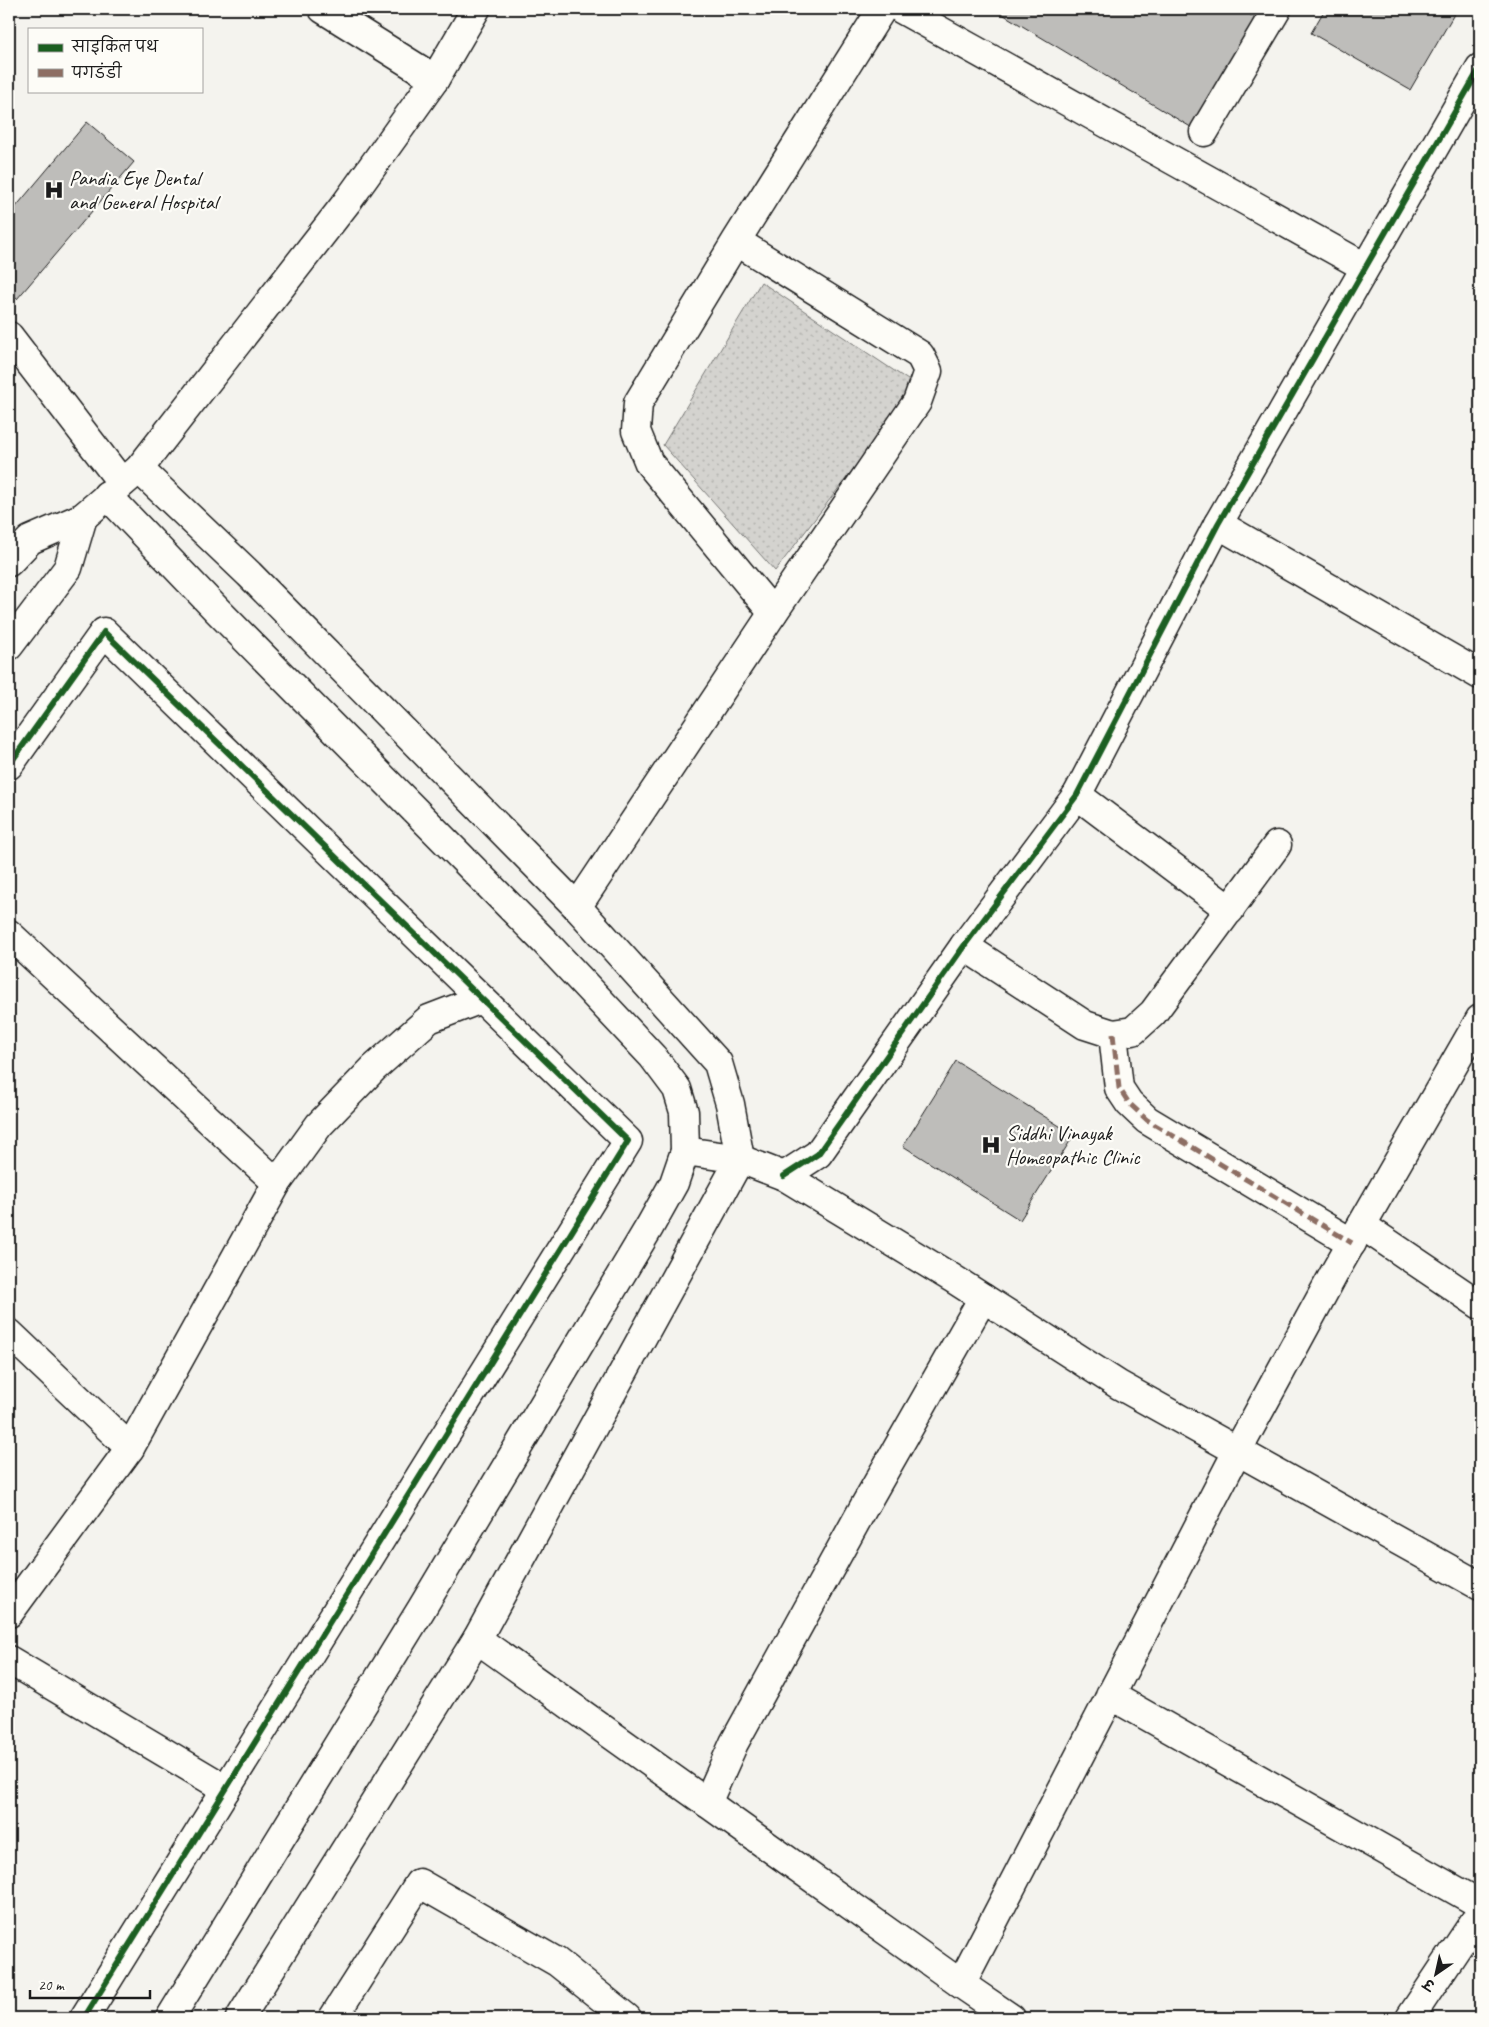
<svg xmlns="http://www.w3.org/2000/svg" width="1489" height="2027" viewBox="0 0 1489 2027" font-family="Caveat,'Playpen Sans Deva',sans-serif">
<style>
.park{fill:url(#park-dots);stroke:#787876}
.building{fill:#bebdba;stroke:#1c1c1c}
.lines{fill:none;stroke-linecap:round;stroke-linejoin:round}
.minor-casing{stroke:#1c1c1c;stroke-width:31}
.minor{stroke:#fdfcf7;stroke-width:28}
.quiet{stroke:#8d6e63;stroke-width:5;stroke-dasharray:10 5;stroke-linecap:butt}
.cycleway-casing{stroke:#fdfcf7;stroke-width:9}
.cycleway{stroke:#1b5e20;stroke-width:6}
.labels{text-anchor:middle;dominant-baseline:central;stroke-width:4.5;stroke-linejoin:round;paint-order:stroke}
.poi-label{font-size:21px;fill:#1c1c1c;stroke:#fdfcf7;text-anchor:start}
</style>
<defs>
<pattern id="park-dots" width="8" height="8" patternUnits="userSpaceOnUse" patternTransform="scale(1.25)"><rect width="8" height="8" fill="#d4d3cf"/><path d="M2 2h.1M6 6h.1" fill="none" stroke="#b5b5b1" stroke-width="1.8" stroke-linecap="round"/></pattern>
</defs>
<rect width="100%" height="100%" fill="#f4f3ee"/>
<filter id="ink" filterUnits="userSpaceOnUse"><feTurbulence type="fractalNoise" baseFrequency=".02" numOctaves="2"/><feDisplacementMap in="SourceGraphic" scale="10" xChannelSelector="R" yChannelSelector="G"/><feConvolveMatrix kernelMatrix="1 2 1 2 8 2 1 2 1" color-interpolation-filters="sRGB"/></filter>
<g filter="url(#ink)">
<polygon class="park" points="761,282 917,386 775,571 663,445"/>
<g class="building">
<polygon points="994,9 1240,9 1259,20 1194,129"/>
<polygon points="1325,9 1457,9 1410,90 1311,33"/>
<polygon points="87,122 134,162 17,299 9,292 9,215"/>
<polygon points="956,1061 1074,1135 1020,1220 903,1146"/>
</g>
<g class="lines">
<defs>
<g id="minor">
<polyline points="323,9 435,79"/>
<polyline points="901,9 1365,267"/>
<polyline points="1204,132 1277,9"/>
<polyline points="736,241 920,355 928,371 917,402 773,613 649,463 636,431 638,403 736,241 882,9"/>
<polyline points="9,336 122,483"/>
<polyline points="139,469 249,574 577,907 718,1063 730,1104 740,1159 477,1639 240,2018"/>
<polyline points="107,495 216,609 544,941 653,1057 677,1089 684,1112 685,1151 674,1183 650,1226 422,1608 170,2018"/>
<polyline points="1218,524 1480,675"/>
<polyline points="9,562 30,540 83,517 139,469 347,202 435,79 476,9"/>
<polyline points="9,646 68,568 83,517"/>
<polyline points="9,765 104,632 628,1141 84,2018"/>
<polyline points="1077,795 1230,910"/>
<polyline points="577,907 773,613"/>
<polyline points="9,934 277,1183"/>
<polyline points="964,946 1085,1025 1113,1034 1133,1031 1153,1013 1277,845"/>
<polyline points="1113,1034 1119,1088 1129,1103 1147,1120 1352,1243"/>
<polyline points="685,1151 740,1159 784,1176 952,1278 1119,1385 1480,1586"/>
<polyline points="784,1176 818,1154 964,946 1077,795 1218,524 1480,68"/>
<polyline points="1363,1226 1480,1305"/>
<polyline points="9,1333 130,1448"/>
<polyline points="9,1613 130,1448 277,1183 319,1125 374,1068 429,1019 481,999"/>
<polyline points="477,1639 961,1984 1011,2018"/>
<polyline points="9,1660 226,1789"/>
<polyline points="1110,1695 1480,1904"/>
<polyline points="707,1803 734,1743 865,1505 983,1298"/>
<polyline points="961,1984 1238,1450 1337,1268 1480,1019"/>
<polyline points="333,2018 419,1883 557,1962 627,2018"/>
<polyline points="1410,2018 1480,1913"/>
</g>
</defs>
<use href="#minor" class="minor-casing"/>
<use href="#minor" class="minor"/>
<polyline class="quiet" points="1113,1034 1119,1088 1129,1103 1147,1120 1352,1243"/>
<defs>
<g id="cycleway">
<polyline points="9,765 104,632 628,1141 84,2018"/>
<polyline points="784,1176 818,1154 964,946 1077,795 1218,524 1480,68"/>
</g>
</defs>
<use href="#cycleway" class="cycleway-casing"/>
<use href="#cycleway" class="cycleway"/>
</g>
</g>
<defs>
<symbol id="hospital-bare" viewBox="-9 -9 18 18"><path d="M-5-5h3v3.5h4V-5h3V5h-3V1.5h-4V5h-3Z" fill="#1c1c1c" stroke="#fdfcf7" stroke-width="2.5" paint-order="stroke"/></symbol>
</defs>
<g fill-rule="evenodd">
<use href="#hospital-bare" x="40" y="176" width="28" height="28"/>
<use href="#hospital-bare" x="977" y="1131" width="28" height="28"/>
</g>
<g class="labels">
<g class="poi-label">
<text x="69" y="178">Pandia Eye Dental<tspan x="69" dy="24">and General Hospital</tspan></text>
<text x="1006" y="1133">Siddhi Vinayak<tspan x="1006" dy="24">Homeopathic Clinic</tspan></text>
</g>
</g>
<rect width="1489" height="2027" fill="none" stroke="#fdfcf7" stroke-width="30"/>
<rect x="15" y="15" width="1459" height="1997" fill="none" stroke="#1c1c1c" stroke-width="2" filter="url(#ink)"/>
<rect x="28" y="28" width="175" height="65" fill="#fdfcf7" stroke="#a3a29f"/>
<rect x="38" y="44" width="25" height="8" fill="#1b5e20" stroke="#a3a29f"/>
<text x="72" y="52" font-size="15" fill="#1c1c1c">साइकिल पथ</text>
<rect x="38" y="69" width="25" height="8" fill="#8d6e63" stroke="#a3a29f"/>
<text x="72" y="78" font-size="15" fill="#1c1c1c">पगडंडी</text>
<g transform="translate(1436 1974) rotate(214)" stroke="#fdfcf7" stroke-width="4" paint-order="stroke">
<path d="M0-4L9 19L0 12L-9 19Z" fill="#1c1c1c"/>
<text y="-8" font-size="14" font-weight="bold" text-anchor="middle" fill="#1c1c1c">उ</text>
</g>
<path d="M30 1990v8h120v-8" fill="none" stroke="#1c1c1c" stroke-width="2.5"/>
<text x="38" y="1990" font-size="15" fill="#1c1c1c" stroke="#fdfcf7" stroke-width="4" paint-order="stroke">20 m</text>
</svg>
